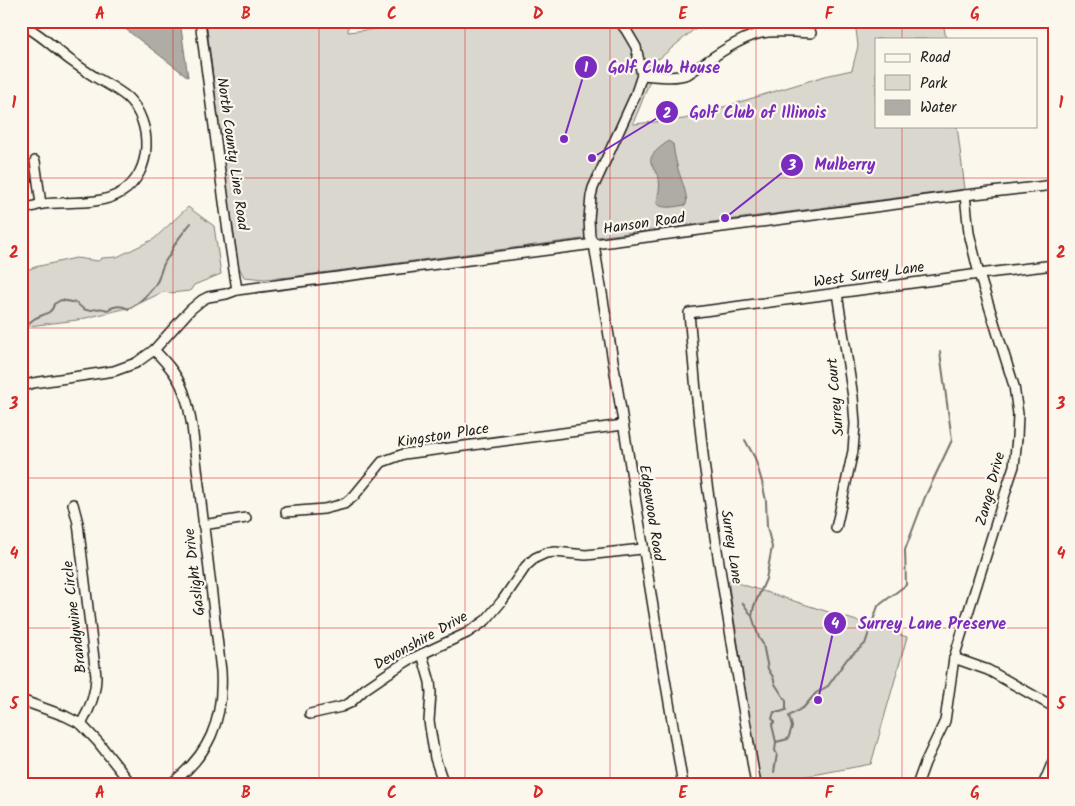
<svg xmlns="http://www.w3.org/2000/svg" width="1075" height="806" viewBox="0 0 1075 806" font-family="Kalam,sans-serif">
<style>
.green{fill:#dad7ce;stroke:#7b7a75}
.water{fill:#afaca5;stroke:#74726e}
.lines{fill:none;stroke-linecap:round;stroke-linejoin:round}
.stream{stroke:#74726e;stroke-width:2}
.minor-casing{stroke:#1c1c1c;stroke-width:12}
.minor{stroke:#fbf7ec;stroke-width:9}
.grid{fill:none;stroke:#d62828;stroke-width:1;stroke-opacity:0.55}
.labels{text-anchor:middle;dominant-baseline:central;stroke-width:4.5;stroke-linejoin:round;paint-order:stroke}
.street-label{font-size:15px;fill:#1c1c1c;stroke:#fbf7ec}
.leader{fill:none;stroke:#7b2cbf;stroke-width:2}
.callout-dot{fill:#7b2cbf;stroke:#fbf7ec;stroke-width:2}
.mark-label{font-size:15px;text-anchor:middle;font-weight:bold;fill:#fff}
.callout-label{font-size:16px;text-anchor:middle;font-weight:bold;fill:#7b2cbf;stroke:#fbf7ec;stroke-width:4.5;stroke-linejoin:round;paint-order:stroke}
.neatline{fill:none;stroke:#d62828;stroke-width:2}
.grid-label{font-size:16px;text-anchor:middle;font-weight:bold;fill:#d62828}
</style>
<rect width="100%" height="100%" fill="#fbf7ec"/>
<filter id="ink" filterUnits="userSpaceOnUse"><feTurbulence type="fractalNoise" baseFrequency=".02" numOctaves="2"/><feDisplacementMap in="SourceGraphic" scale="10" xChannelSelector="R" yChannelSelector="G"/><feConvolveMatrix kernelMatrix="1 2 1 2 8 2 1 2 1" color-interpolation-filters="sRGB"/></filter>
<g filter="url(#ink)">
<g class="green">
<polygon points="206,21 348,21 348,32 448,21 704,21 660,58 649,63 649,83 639,109 633,123 634,124 684,119 825,76 852,70 858,46 855,21 943,21 946,39 876,39 876,126 957,126 965,189 290,277 264,279 244,277 238,265 228,195"/>
<polygon points="188,207 214,226 221,274 194,285 190,291 170,293 163,292 132,307 77,320 21,327 21,272 35,267 76,258 98,261 102,258 117,257 154,239"/>
<polygon points="728,580 907,637 871,764 760,785"/>
</g>
<g class="water">
<polygon points="115,21 180,21 188,77"/>
<path d="M668 141 673 144C674 151 675 158 677 165 679 176 689 195 686 205 676 206 665 210 657 204 657 196 661 188 659 180 658 174 654 171 652 165 646 155 662 147 668 141Z"/>
</g>
<g class="lines">
<g class="stream">
<path d="M27 325C29 323 31 321 34 319 42 314 52 315 54 304L61 300 77 303C89 318 95 304 107 310 114 306 121 304 128 309 138 305 153 290 158 280 161 272 163 261 170 255 173 243 184 232 191 223"/>
<polyline points="745,440 755,458 762,482 766,501 767,527 772,547 766,579 754,606 752,616 759,638 763,644 768,669 773,677 775,684 786,701 786,710 780,712 774,712 772,719 775,721 772,725 776,742 775,751 777,754 774,772"/>
<polyline points="742,602 752,616"/>
<polyline points="776,742 788,739 792,727 789,716 804,707 816,693 828,686 847,659 865,644 878,606 906,585 905,550 925,497 952,440 940,352"/>
</g>
<defs>
<g id="minor">
<polyline points="200,21 228,232 237,290"/>
<path d="M619 21 626 30 636 47 642 75 635 96 593 188 591 196 589 219 590 237 594 244C623 425 652 605 683 785"/>
<path d="M21 24C40 33 54 48 70 60 81 68 91 75 102 81 111 86 120 91 128 98 153 123 153 172 122 192 100 206 68 201 43 204 36 205 28 208 21 211"/>
<polyline points="767,32 767,21"/>
<path d="M642 75C657 76 674 79 688 74 710 60 742 34 768 32 782 31 797 32 811 33"/>
<polyline points="35,161 41,204"/>
<path d="M154 350C168 364 181 379 186 399 189 407 190 417 192 426L221 671C224 720 209 756 169 785"/>
<polyline points="21,387 33,383 114,371 136,363 154,350 190,310 202,300 208,297 226,294 237,290 594,244 965,195 1054,185"/>
<path d="M73 504 78 523 96 676C96 694 90 709 81 724"/>
<polyline points="286,512 324,509 344,504 354,496 382,462 404,454 623,425"/>
<polyline points="203,525 246,518"/>
<polyline points="836,528 853,451 855,424 853,397 837,293"/>
<polyline points="422,654 430,682 431,693 429,721 435,758 444,785"/>
<polyline points="954,658 988,670 1054,707"/>
<polyline points="21,700 65,716 81,724 98,742 132,785"/>
<polyline points="310,714 341,707 350,703 365,689 387,674 409,660 467,633 476,627 486,620 502,601 526,566 535,558 546,553 555,552 586,555 642,549"/>
<path d="M756 785C738 678 719 571 704 463 698 413 693 363 689 313L979 274 1054 265"/>
<polyline points="917,785 925,763 945,721 954,658 1010,478 1014,466 1017,438 1018,414 1014,386 979,274 969,233 965,195"/>
<polyline points="1043,785 1054,759"/>
</g>
</defs>
<use href="#minor" class="minor-casing"/>
<use href="#minor" class="minor"/>
</g>
</g>
<path class="grid" d="M173 21V785M319 21V785M465 21V785M610 21V785M756 21V785M902 21V39M902 126V785M21 178H1054M21 328H1054M21 478H1054M21 628H1054"/>
<g class="labels">
<g class="street-label">
<text transform="translate(232 154) rotate(82)">North County Line Road</text>
<text transform="translate(644 224) rotate(-8)">Hanson Road</text>
<text transform="translate(869 275) rotate(-8)">West Surrey Lane</text>
<text transform="translate(836 397) rotate(-95)">Surrey Court</text>
<text transform="translate(443 436) rotate(-9)">Kingston Place</text>
<text transform="translate(991 489) rotate(-75)">Zange Drive</text>
<text transform="translate(651 513) rotate(81)">Edgewood Road</text>
<text transform="translate(731 547) rotate(81)">Surrey Lane</text>
<text transform="translate(195 572) rotate(-97)">Gaslight Drive</text>
<text transform="translate(75 617) rotate(-97)">Brandywine Circle</text>
<text transform="translate(421 641) rotate(-29)">Devonshire Drive</text>
</g>
</g>
<path class="leader" d="M564 139L586 67M592 158L667 112M725 218L792 165M818 700L835 623"/>
<g class="callout-dot">
<circle cx="564" cy="139" r="5"/>
<circle cx="592" cy="158" r="5"/>
<circle cx="725" cy="218" r="5"/>
<circle cx="818" cy="700" r="5"/>
<circle cx="586" cy="67" r="12"/>
<circle cx="667" cy="112" r="12"/>
<circle cx="792" cy="165" r="12"/>
<circle cx="835" cy="623" r="12"/>
</g>
<g class="mark-label">
<text x="586" y="72">1</text>
<text x="667" y="118">2</text>
<text x="792" y="170">3</text>
<text x="835" y="628">4</text>
</g>
<g class="callout-label">
<text x="664" y="73">Golf Club House</text>
<text x="758" y="118">Golf Club of Illinois</text>
<text x="845" y="170">Mulberry</text>
<text x="932" y="629">Surrey Lane Preserve</text>
</g>
<rect width="1075" height="806" fill="none" stroke="#fbf7ec" stroke-width="55"/>
<rect x="875" y="38" width="162" height="90" fill="#fbf7ec" stroke="#a29f99"/>
<rect x="885" y="54" width="25" height="8" fill="#fbf7ec" stroke="#a29f99"/>
<text x="920" y="62" font-size="15" fill="#1c1c1c">Road</text>
<rect x="885" y="75" width="25" height="15" fill="#dad7ce" stroke="#a29f99"/>
<text x="920" y="88" font-size="15" fill="#1c1c1c">Park</text>
<rect x="885" y="100" width="25" height="15" fill="#afaca5" stroke="#a29f99"/>
<text x="920" y="112" font-size="15" fill="#1c1c1c">Water</text>
<rect x="28" y="28" width="1020" height="750" class="neatline"/>
<g class="grid-label">
<text x="100" y="19">A</text>
<text x="246" y="19">B</text>
<text x="392" y="19">C</text>
<text x="538" y="19">D</text>
<text x="683" y="19">E</text>
<text x="829" y="19">F</text>
<text x="975" y="19">G</text>
<text x="14" y="108">1</text>
<text x="1061" y="108">1</text>
<text x="14" y="258">2</text>
<text x="1061" y="258">2</text>
<text x="14" y="409">3</text>
<text x="1061" y="409">3</text>
<text x="14" y="559">4</text>
<text x="1061" y="559">4</text>
<text x="14" y="709">5</text>
<text x="1061" y="709">5</text>
<text x="100" y="798">A</text>
<text x="246" y="798">B</text>
<text x="392" y="798">C</text>
<text x="538" y="798">D</text>
<text x="683" y="798">E</text>
<text x="829" y="798">F</text>
<text x="975" y="798">G</text>
</g>
</svg>
